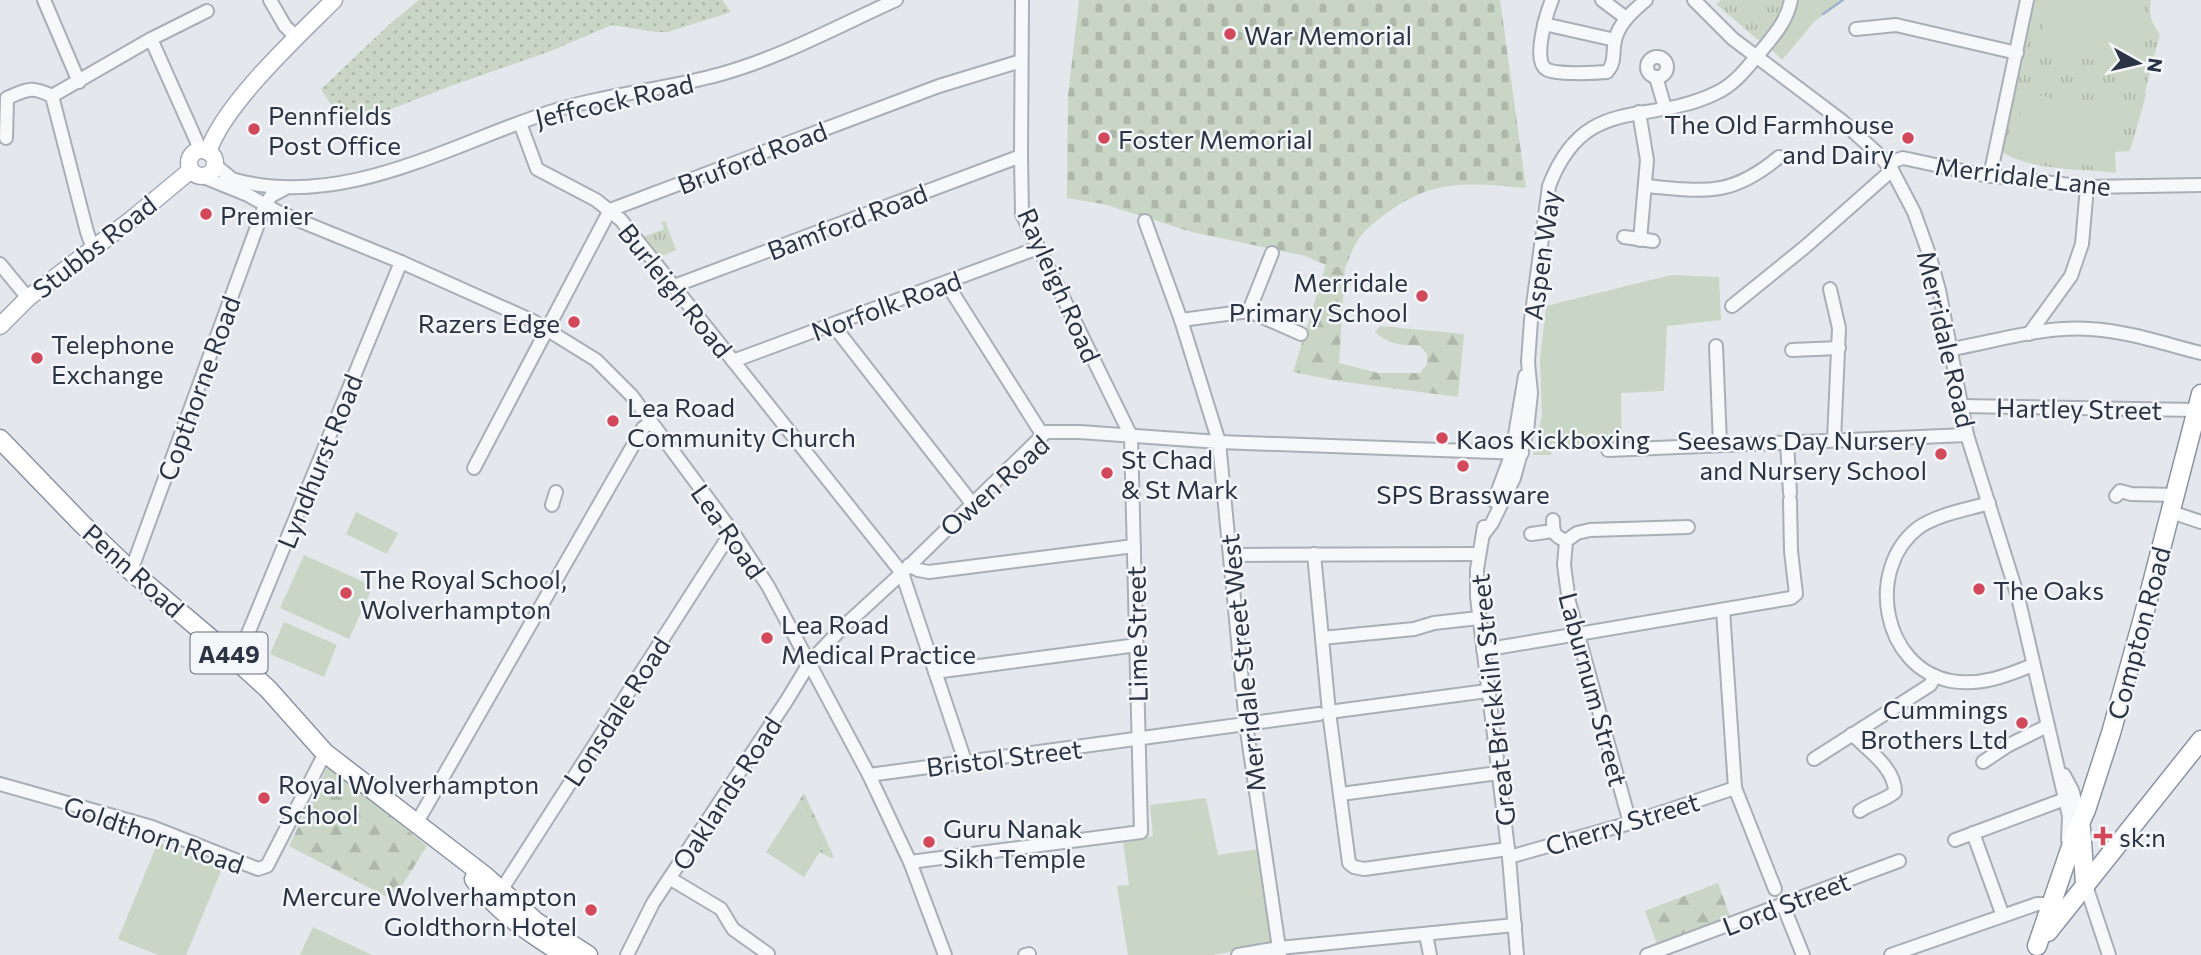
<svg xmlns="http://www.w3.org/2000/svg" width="2201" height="955" viewBox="0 0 2201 955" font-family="Commissioner,sans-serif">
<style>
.grass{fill:url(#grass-tufts)}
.forest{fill:url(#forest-firs)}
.cemetery{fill:url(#cemetery-stones)}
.park{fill:#c9d6c5}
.garden{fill:url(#garden-dots)}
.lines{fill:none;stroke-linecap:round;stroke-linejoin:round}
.stream{stroke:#9fb4cc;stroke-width:2.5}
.minor-casing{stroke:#a9aeb7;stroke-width:16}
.major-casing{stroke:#a3abb8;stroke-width:19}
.highway-casing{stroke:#8b94a3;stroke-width:21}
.minor{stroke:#f7f8fa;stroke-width:12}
.major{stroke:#fff;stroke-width:16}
.highway{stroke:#fff;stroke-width:18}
.poi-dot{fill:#d1495b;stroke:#f4f6f9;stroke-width:2.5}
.labels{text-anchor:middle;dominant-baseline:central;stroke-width:5;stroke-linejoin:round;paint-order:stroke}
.shield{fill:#f4f6f9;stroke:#676e7b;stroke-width:2}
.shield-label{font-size:24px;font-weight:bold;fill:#2b3445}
.poi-label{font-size:26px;fill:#2b3445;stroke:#f4f6f9;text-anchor:start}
.street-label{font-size:26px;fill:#2b3445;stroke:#f4f6f9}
</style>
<defs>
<pattern id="grass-tufts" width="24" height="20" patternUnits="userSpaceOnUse" patternTransform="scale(1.75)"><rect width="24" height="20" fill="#c9d6c5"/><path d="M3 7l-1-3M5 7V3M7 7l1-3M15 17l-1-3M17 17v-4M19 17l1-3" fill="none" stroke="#adb8ab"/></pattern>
<pattern id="forest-firs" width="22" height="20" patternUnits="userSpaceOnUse" patternTransform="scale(1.75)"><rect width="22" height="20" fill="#c9d6c5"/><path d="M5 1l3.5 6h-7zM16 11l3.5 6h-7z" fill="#adb8ab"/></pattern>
<pattern id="cemetery-stones" width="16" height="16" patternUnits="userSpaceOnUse" patternTransform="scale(1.75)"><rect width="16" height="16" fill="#c9d6c5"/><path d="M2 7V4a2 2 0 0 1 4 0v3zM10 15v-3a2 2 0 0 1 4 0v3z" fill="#adb8ab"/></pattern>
<pattern id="garden-dots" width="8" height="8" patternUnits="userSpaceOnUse" patternTransform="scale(1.75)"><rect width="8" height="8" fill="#c9d6c5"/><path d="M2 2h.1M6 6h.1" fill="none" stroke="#adb8ab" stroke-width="1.8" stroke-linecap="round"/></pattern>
</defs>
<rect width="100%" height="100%" fill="#e4e7ec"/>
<g class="grass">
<path d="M1721 0H1786C1783 14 1772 35 1758 40L1716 4Z"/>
<path d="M2032 0H2151C2148 14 2151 23 2160 34L2145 92 2146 95 2130 151 2115 152 2116 173C2079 168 2032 172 1999 150Z"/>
<polygon points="665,221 676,250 659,257 643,237 664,229 662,222"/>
</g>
<g class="forest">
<path d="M1326 265 1345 268 1339 363 1378 373H1420L1427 364V354L1420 346C1401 344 1390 346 1375 332L1380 326 1464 334 1458 397 1338 381 1293 372Z"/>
<polygon points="328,766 427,846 393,900 289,846"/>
<polygon points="804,793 834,857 831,858 819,852 824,845 798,803"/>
<polygon points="1718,883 1730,916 1657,944 1645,911"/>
</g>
<path class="cemetery" d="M1079 0H1500L1526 188C1471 183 1433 178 1387 213 1377 220 1366 229 1359 238 1353 247 1349 259 1345 268L1326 265 1305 256 1192 232 1103 204 1067 198 1068 96Z"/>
<g class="park">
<polygon points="1798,0 1843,0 1815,21 1782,60 1772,50 1791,21"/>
<polygon points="2049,0 2142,0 2129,67 2039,49"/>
<polygon points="2024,92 2122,113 2110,170 2012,150"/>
<polygon points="1671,275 1719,277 1721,320 1667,326 1664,391 1621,393 1622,443 1608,444 1607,447 1561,449 1556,444 1552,443 1551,455 1533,455 1542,416 1540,360 1546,306"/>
<polygon points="356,512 398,533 387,554 346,534"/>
<polygon points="304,555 373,586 349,639 280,608"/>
<polygon points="284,622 337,645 324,677 270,654"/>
<polygon points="1206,798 1218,855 1259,849 1271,945 1212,955 1128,955 1117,886 1129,885 1123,841 1153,836 1150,805"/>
<polygon points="798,803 824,845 804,877 766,852"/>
<polygon points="158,842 222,869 186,955 158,955 118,939"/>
<polygon points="313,927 372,955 300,955"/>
</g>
<polygon class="garden" points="419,0 722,0 731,12 668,32 656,32 612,25 548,52 448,87 345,127 321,89 391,23"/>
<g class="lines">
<polyline class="stream" points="1823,14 1843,0"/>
<defs>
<g id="minor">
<polyline points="44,0 79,82"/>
<polyline points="270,0 285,26 297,38"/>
<path d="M1552 0C1547 12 1532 60 1546 69 1555 75 1595 73 1607 72 1616 62 1612 53 1615 40 1619 23 1633 11 1646 0"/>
<polyline points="1602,0 1626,18"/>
<polyline points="1694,0 1733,39 1842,121 1879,155 1892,170 1914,212 1929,254 1939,290 1967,435 2018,597 2069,816 2068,840"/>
<polyline points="1544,24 1615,40"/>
<polyline points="1856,29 1896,25 2017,53"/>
<polyline points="151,39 201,151"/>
<circle cx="1657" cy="67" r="10"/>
<polyline points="1656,77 1665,108"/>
<polyline points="52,96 151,39 207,11"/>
<polyline points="52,96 87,232 93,249"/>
<polyline points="1639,112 1647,160 1640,240"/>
<polyline points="520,123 537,169 596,200 621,220 902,573 965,761"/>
<path d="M6 138 7 98C28 89 31 86 52 96"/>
<polyline points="215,165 238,184"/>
<polyline points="1888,165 1894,161 1903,158 1977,174 2087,187 2201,185"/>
<polyline points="201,176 248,195 276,211 401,262 533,321 596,360 632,396 732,531 768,586 869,775 910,862 945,955"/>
<polyline points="1990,176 2027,0"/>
<path d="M235 180C344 209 449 145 550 112 606 94 664 90 721 74 782 57 838 26 896 0"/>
<path d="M1645 186C1704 191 1730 198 1779 157"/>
<polyline points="1145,221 1181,320 1219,442 1246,724 1280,955"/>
<polyline points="1624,237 1653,241"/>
<polyline points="0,264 28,298"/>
<polyline points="947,284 1042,434"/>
<polyline points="674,286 1021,156"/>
<polyline points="1830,289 1839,328 1834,440"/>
<polyline points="1732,306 1805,247 1892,170"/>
<polyline points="1249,311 1272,253"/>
<polyline points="1181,320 1249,311 1301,334"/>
<polyline points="833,325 971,502"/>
<polyline points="2029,334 2071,276 2082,244 2087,187"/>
<polyline points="1716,346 1720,444"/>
<path d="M1952 349C1996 341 2044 326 2090 329 2127 331 2165 344 2201 353"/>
<polyline points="1792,350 1839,348"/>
<polyline points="733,361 1038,248"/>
<polyline points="1961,406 2197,410"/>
<polyline points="1787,442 1790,493"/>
<polyline points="1608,450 1967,435"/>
<polyline points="474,468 610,210 939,86 1021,61"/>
<polyline points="2116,496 2120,491 2131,494 2176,495"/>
<polyline points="1494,501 1512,453 1525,376"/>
<path d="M1989 503C1966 510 1938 514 1918 528 1865 569 1882 668 1951 681 1981 686 2006 676 2033 665"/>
<polyline points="552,505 556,492"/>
<polyline points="2171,512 2201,522"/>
<path d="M1553 520C1553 533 1554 536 1566 541L1564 565 1569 602 1630 823"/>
<polyline points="1484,527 1477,569 1477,597 1509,857 1517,955"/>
<polyline points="1531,534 1553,531"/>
<path d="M1483 535 1492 523 1514 478 1527 431 1531 393 1528 362 1531 320 1549 186C1585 92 1647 127 1716 93 1736 84 1748 66 1762 50 1775 34 1787 21 1791 0"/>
<polyline points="1566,541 1577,533 1590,530 1688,527"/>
<polyline points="1314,554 1329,712 1349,863 1354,867 1364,869 1508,849"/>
<polyline points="1230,555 1479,554"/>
<polyline points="909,565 918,570 929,572 1134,546"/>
<polyline points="131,571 265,205 271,196 284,189"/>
<polyline points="1723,610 1735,788 1775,889"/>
<polyline points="1322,638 1414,629 1434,623 1479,618"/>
<polyline points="1483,650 1791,598 1796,594 1791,551 1790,500"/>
<polyline points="235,659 240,653 401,262"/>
<polyline points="935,672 1137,645"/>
<polyline points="1329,712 1487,691"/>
<path d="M1852 734C1868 750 1895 768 1895 792 1886 800 1871 803 1860 811"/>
<polyline points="1814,759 1930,685 1935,676"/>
<polyline points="1983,762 2007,746 2047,726"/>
<polyline points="869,775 1319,714"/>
<polyline points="2064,775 2072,790 2081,820"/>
<polyline points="0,784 152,827 258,869 267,866 325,753"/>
<polyline points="1341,794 1498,773"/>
<polyline points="416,824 643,428 651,422"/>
<polyline points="1973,833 2003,916"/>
<polyline points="1955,840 2065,799"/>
<polyline points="1509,857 1630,823 1735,788"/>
<polyline points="910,862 1141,832 1131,436 1022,214 1021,156 1022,0"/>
<polyline points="671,879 721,909 733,929 768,954"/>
<polyline points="2085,883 2109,955"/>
<polyline points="500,892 732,531"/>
<polyline points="1783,905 1803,955"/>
<polyline points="1426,934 1430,955"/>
<polyline points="627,955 653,903 787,700 810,662 841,629 902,573 1046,432 1080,432 1219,442 1522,453"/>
<polyline points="1025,955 1029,954"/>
<polyline points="1238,955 1279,948 1515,925"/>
<polyline points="1647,955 1899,861"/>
<polyline points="1891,955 2037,904 2052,904"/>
</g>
<g id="major">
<circle cx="202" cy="163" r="13"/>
<path d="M208 152C224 104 297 37 334 0"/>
<polyline points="0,326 28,298 132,219 191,170"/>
</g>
<g id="highway">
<polyline points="0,439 81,523 131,571 235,659 268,689 325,753 485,876 535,921 588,955"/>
<polyline points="2081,828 2085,883"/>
<path d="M474 879C497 912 531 934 565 955"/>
<polyline points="2048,932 2201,740"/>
<polyline points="2037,946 2075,835 2086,810 2111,733 2143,618 2201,394"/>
</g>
</defs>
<use href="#minor" class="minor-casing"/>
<use href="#major" class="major-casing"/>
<use href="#highway" class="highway-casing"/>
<use href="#minor" class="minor"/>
<use href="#major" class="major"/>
<use href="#highway" class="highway"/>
</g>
<g class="poi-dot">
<circle cx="1230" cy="34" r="7"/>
<circle cx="254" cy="129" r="7"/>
<circle cx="1104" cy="138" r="7"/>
<circle cx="1908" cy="138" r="7"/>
<circle cx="206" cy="214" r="7"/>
<circle cx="1422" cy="296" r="7"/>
<circle cx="574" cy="322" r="7"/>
<circle cx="37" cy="358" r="7"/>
<circle cx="613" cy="421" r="7"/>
<circle cx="1442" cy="438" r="7"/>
<circle cx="1941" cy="454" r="7"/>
<circle cx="1463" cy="466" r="7"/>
<circle cx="1107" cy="473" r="7"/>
<circle cx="1979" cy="589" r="7"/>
<circle cx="346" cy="593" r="7"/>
<circle cx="767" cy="638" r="7"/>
<circle cx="2022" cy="723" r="7"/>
<circle cx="264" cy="798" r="7"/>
<path d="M2099.5 825.5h7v7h7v7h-7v7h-7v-7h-7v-7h7z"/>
<circle cx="929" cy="842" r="7"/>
<circle cx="591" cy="910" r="7"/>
</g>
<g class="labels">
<rect class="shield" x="190.5" y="632.5" width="77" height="41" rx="5"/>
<g class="shield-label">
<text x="229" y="653">A449</text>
</g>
<g class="poi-label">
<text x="1244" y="34">War Memorial</text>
<text x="268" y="114">Pennfields<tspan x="268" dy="30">Post Office</tspan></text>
<text x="1894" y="123" text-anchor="end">The Old Farmhouse<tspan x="1894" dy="30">and Dairy</tspan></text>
<text x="1118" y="138">Foster Memorial</text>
<text x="220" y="214">Premier</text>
<text x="1408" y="281" text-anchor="end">Merridale<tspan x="1408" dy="30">Primary School</tspan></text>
<text x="560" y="322" text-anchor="end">Razers Edge</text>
<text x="51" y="343">Telephone<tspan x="51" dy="30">Exchange</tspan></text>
<text x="627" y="406">Lea Road<tspan x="627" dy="30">Community Church</tspan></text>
<text x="1456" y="438">Kaos Kickboxing</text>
<text x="1927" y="439" text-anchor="end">Seesaws Day Nursery<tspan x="1927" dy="30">and Nursery School</tspan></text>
<text x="1121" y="458">St Chad<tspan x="1121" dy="30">&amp; St Mark</tspan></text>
<text x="1463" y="493" text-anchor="middle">SPS Brassware</text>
<text x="360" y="578">The Royal School,<tspan x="360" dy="30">Wolverhampton</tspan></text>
<text x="1993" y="589">The Oaks</text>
<text x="781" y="623">Lea Road<tspan x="781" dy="30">Medical Practice</tspan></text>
<text x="2008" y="708" text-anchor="end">Cummings<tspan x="2008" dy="30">Brothers Ltd</tspan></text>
<text x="278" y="783">Royal Wolverhampton<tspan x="278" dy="30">School</tspan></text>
<text x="943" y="827">Guru Nanak<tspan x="943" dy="30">Sikh Temple</tspan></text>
<text x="2119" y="836">sk:n</text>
<text x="577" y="895" text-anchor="end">Mercure Wolverhampton<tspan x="577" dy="30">Goldthorn Hotel</tspan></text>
</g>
<g class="street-label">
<text transform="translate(614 100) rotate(-13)">Jeffcock Road</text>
<text transform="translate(752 157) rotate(-21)">Bruford Road</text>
<text transform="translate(2023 175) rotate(7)">Merridale Lane</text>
<text transform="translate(847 221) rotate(-21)">Bamford Road</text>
<text transform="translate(94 246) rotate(-38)">Stubbs Road</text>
<text transform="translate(1541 255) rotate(-82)">Aspen Way</text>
<text transform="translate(1060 285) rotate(66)">Rayleigh Road</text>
<text transform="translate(676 290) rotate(51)">Burleigh Road</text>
<text transform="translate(886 305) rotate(-20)">Norfolk Road</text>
<text transform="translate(1947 339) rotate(77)">Merridale Road</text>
<text transform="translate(198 388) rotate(-70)">Copthorne Road</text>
<text transform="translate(2079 408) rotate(1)">Hartley Street</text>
<text transform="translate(319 461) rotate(-68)">Lyndhurst Road</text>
<text transform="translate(994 485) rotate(-42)">Owen Road</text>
<text transform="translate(729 531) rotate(55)">Lea Road</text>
<text transform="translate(134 570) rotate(42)">Penn Road</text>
<text transform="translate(2138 633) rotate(-75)">Compton Road</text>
<text transform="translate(1136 634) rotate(-91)">Lime Street</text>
<text transform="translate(1242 663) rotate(-96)">Merridale Street West</text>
<text transform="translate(1594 689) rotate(75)">Laburnum Street</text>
<text transform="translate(1492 700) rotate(-96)">Great Brickkiln Street</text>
<text transform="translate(616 711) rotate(-57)">Lonsdale Road</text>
<text transform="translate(1004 757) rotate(-7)">Bristol Street</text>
<text transform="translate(726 793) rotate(-57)">Oaklands Road</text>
<text transform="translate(1622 823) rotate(-17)">Cherry Street</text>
<text transform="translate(154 834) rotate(19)">Goldthorn Road</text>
<text transform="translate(1786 903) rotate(-21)">Lord Street</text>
</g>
</g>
<g transform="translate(2138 63) rotate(98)" stroke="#f4f6f9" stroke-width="5" paint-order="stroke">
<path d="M0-5L12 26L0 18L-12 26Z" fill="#2b3445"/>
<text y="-10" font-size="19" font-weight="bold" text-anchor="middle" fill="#2b3445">N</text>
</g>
</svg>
